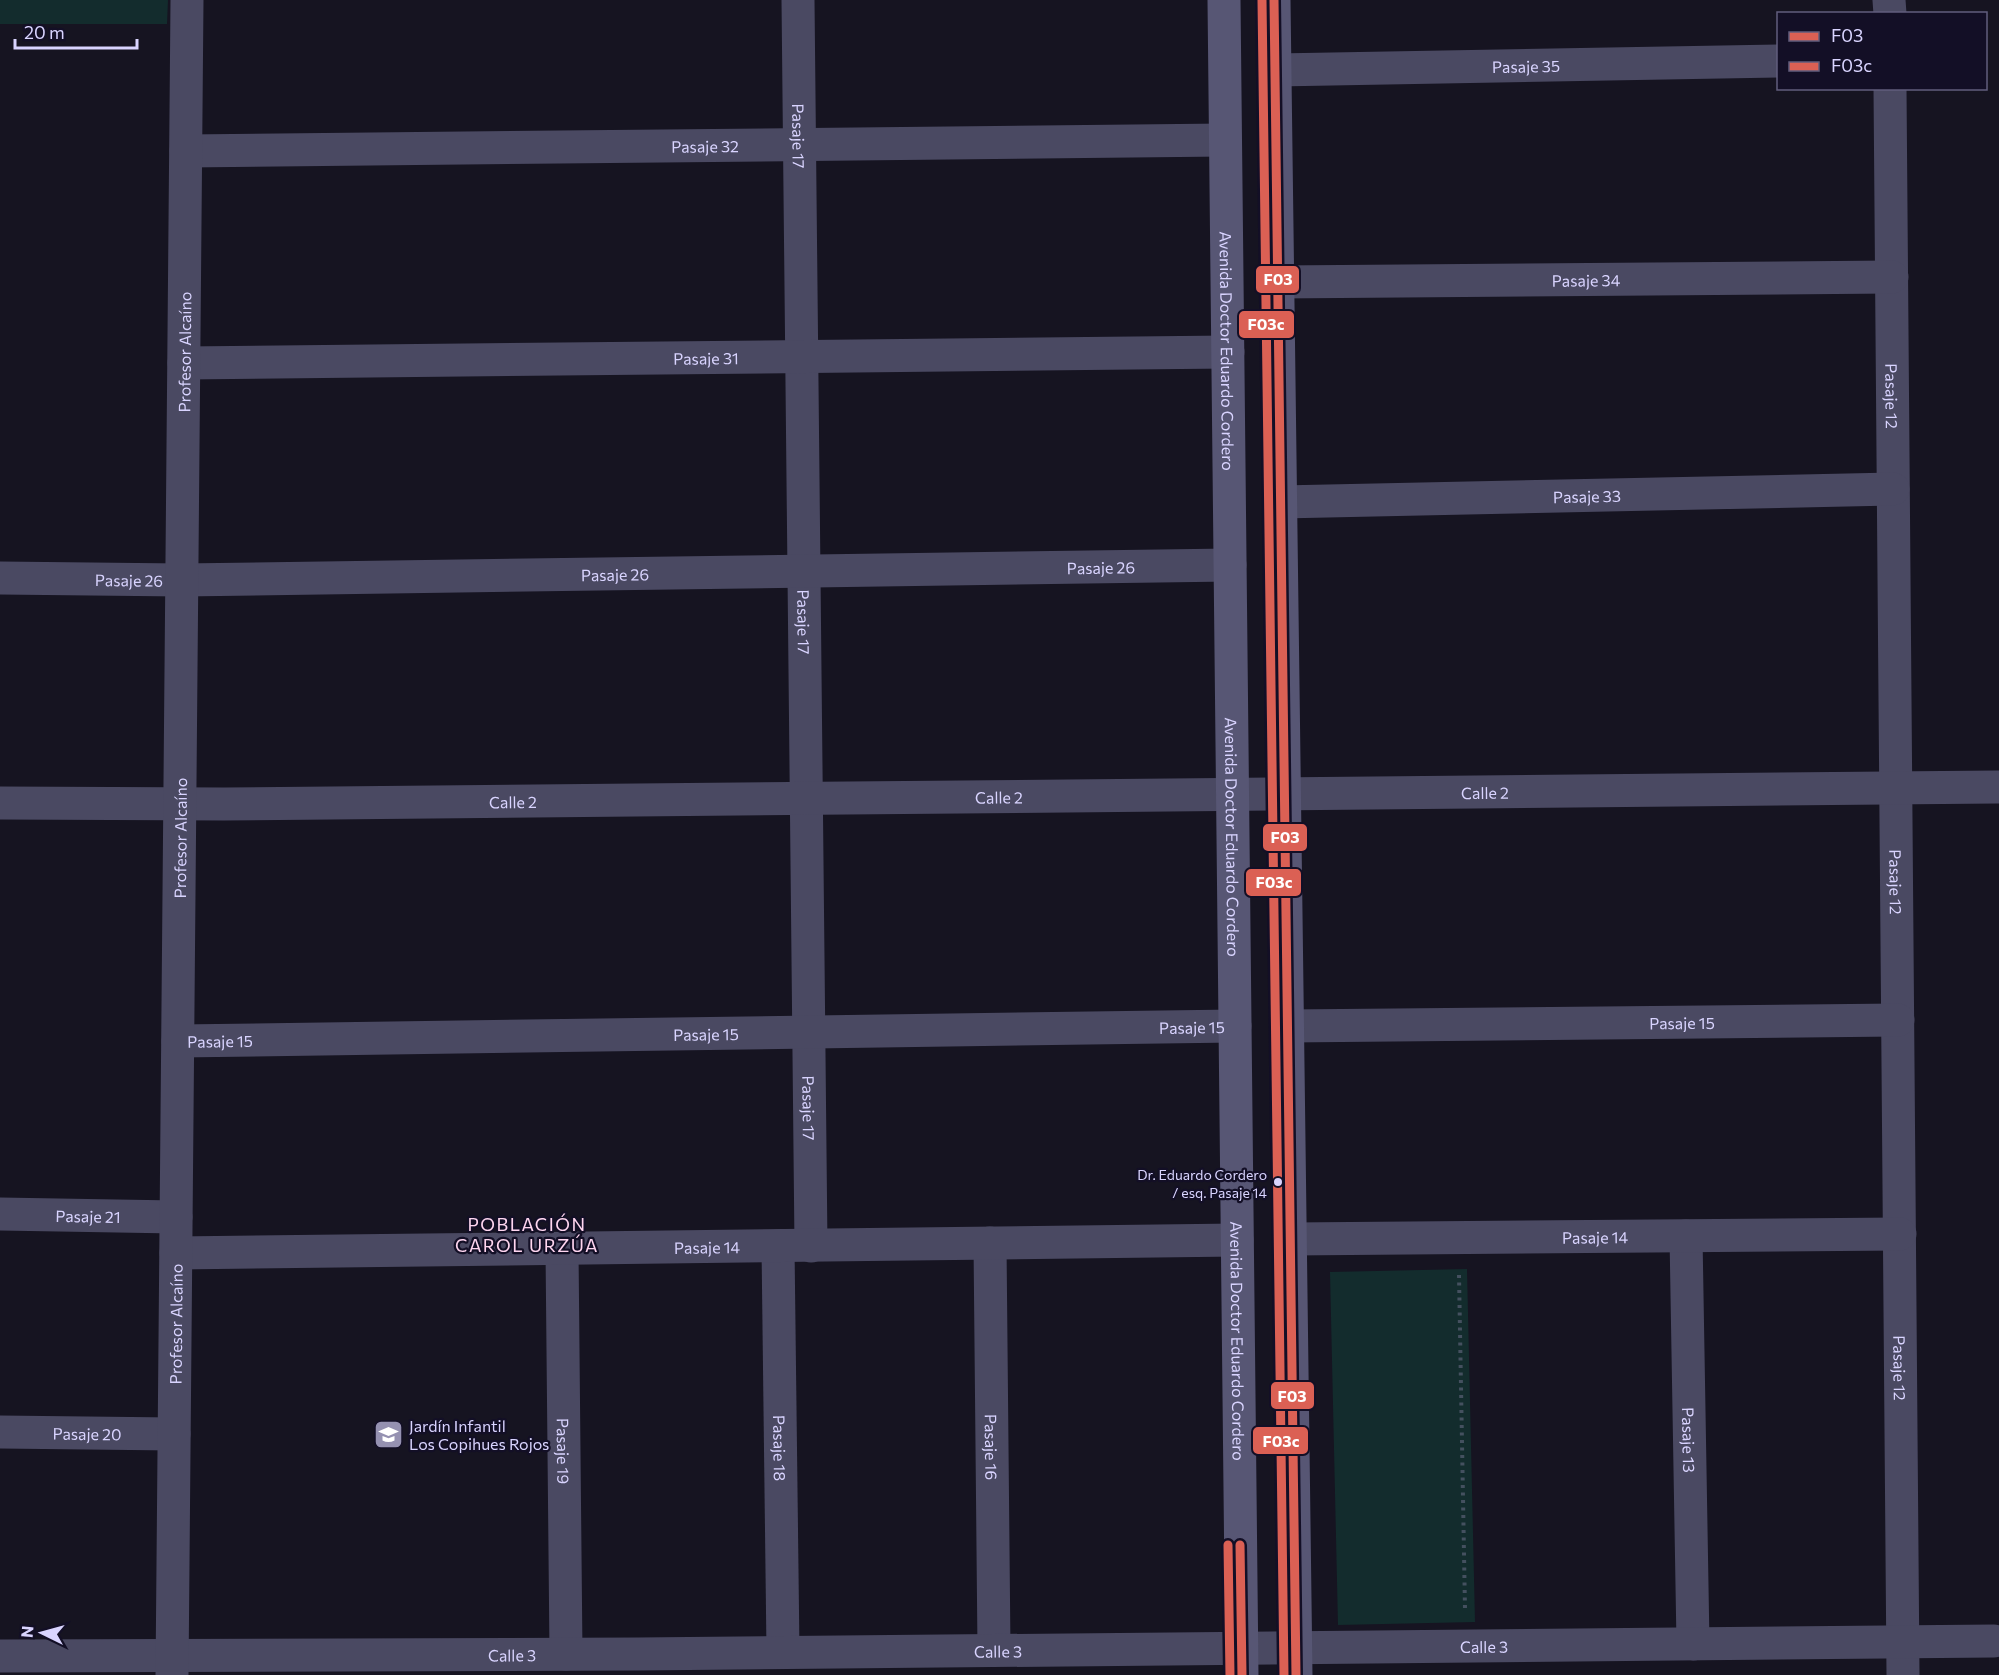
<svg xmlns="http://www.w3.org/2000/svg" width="1999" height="1675" viewBox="0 0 1999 1675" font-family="Commissioner,sans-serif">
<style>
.green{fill:#132c2d}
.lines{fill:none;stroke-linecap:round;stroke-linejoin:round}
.path{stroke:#44505f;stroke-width:4;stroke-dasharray:3 4.5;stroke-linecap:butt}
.street{stroke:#4a4962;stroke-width:33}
.secondary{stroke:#575674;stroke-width:33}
.bus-1-casing{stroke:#130f26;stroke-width:14}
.bus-2-casing{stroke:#130f26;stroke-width:14}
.bus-1{stroke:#db6054;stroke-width:9}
.bus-2{stroke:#db6054;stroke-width:9}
.bus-dot{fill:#d9d4ff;stroke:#130f26;stroke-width:2}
.labels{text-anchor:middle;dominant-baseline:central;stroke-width:4.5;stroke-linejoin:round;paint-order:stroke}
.bus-label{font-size:14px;fill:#d9d4ff;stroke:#130f26;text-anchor:end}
.street-label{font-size:16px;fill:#d9d4ff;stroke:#130f26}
.poi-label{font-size:16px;fill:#d9d4ff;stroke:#130f26;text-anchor:start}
.neighbourhood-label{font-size:18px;letter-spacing:1.5px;fill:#ffd6f0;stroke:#130f26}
.line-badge{stroke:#130f26;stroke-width:2}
.badge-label{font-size:16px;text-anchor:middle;font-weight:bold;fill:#fff}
</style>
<rect width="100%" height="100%" fill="#161421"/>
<g class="green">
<polygon points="0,0 168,0 167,24 0,24"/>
<polygon points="1467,1269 1475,1622 1338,1625 1330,1272"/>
</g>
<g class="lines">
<polyline class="path" points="1459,1275 1465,1609"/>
<g class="street">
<path id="s1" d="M798 0 811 1246"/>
<polyline points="1889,0 1890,14"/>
<path id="s2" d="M1276 70 1778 61"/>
<path id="s3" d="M1890 88 1903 1675"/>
<path id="s4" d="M186 151 1225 140"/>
<path id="s5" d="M1278 282 1892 277"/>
<path id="s6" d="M184 363 1228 352"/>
<path id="s7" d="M1281 502 1893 489"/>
<path id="s8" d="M0 578 182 580 1230 565"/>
<path id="s9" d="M0 803 224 804 1997 787"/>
<path id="s10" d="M1288 1026 1898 1020"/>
<path id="s11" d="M178 1041 1235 1026"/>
<path id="s12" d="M0 1214 176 1217"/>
<path id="s13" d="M1686 1236 1693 1644"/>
<path id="s14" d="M1291 1239 1900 1234"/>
<path id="s15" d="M990 1243 994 1650"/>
<path id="s16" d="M778 1246 783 1652"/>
<path id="s17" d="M562 1249 566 1654"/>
<path id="s18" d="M176 1253 1237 1240"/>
<path id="s19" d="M0 1432 174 1434"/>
<path id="s20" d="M0 1656 638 1654 1994 1641"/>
<path id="s21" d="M172 1675 187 0"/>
</g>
<g class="secondary">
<path id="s22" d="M1224 0 1242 1675"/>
<polyline points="1274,0 1296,1675"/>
</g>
<defs>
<g id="bus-1">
<polyline points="1274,0 1296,1675"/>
<polyline points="1240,1545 1242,1675"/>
</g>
<g id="bus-2">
<polyline points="1262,0 1284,1675"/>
<polyline points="1228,1545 1230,1675"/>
</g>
</defs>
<use href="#bus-1" class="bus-1-casing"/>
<use href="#bus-2" class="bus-2-casing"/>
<use href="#bus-1" class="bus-1"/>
<use href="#bus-2" class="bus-2"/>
</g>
<defs>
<symbol id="school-square" viewBox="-11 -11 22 22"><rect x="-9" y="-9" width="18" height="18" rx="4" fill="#9591b1" stroke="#130f26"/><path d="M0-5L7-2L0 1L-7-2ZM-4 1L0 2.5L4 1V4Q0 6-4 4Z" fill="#fff"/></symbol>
</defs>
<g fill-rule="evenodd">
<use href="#school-square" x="372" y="1418" width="33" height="33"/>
</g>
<circle class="bus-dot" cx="1278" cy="1182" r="5"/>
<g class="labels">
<g class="bus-label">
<text x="1267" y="1174">Dr. Eduardo Cordero<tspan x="1267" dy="18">/ esq. Pasaje 14</tspan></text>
</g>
<g class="street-label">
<text stroke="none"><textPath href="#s2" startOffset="250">Pasaje 35</textPath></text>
<text stroke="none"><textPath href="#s1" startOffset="136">Pasaje 17</textPath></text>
<text stroke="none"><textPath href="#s4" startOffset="519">Pasaje 32</textPath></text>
<text stroke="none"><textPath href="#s5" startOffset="308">Pasaje 34</textPath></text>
<text stroke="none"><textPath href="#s21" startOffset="1323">Profesor Alcaíno</textPath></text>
<text stroke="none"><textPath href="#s22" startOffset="351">Avenida Doctor Eduardo Cordero</textPath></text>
<text stroke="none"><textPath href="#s6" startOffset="522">Pasaje 31</textPath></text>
<text stroke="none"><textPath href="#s3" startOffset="308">Pasaje 12</textPath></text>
<text stroke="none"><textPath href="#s7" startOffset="306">Pasaje 33</textPath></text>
<text stroke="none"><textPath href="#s8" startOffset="1101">Pasaje 26</textPath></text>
<text stroke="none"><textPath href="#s8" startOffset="615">Pasaje 26</textPath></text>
<text stroke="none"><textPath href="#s8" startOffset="129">Pasaje 26</textPath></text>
<text stroke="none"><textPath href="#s1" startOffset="622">Pasaje 17</textPath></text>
<text stroke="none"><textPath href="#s9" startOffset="1485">Calle 2</textPath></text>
<text stroke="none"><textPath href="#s9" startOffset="999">Calle 2</textPath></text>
<text stroke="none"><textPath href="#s9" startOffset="513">Calle 2</textPath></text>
<text stroke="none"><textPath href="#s22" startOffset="837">Avenida Doctor Eduardo Cordero</textPath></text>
<text stroke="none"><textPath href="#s21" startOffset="837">Profesor Alcaíno</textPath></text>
<text stroke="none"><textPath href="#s3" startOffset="794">Pasaje 12</textPath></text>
<text stroke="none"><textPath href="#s10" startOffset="394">Pasaje 15</textPath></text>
<text stroke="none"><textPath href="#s11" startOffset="1014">Pasaje 15</textPath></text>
<text stroke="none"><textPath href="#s11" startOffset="528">Pasaje 15</textPath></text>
<text stroke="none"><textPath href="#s11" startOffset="42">Pasaje 15</textPath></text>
<text stroke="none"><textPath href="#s1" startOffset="1108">Pasaje 17</textPath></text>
<text stroke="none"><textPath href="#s12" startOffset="88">Pasaje 21</textPath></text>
<text stroke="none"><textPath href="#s14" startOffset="304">Pasaje 14</textPath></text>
<text stroke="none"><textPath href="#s18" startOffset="531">Pasaje 14</textPath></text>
<text stroke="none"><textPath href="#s21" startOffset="351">Profesor Alcaíno</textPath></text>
<text stroke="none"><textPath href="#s22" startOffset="1341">Avenida Doctor Eduardo Cordero</textPath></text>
<text stroke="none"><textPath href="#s3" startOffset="1280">Pasaje 12</textPath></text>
<text stroke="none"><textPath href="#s19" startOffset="87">Pasaje 20</textPath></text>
<text stroke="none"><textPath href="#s13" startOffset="204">Pasaje 13</textPath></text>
<text stroke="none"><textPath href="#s15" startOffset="204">Pasaje 16</textPath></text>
<text stroke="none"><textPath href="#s16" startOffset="202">Pasaje 18</textPath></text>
<text stroke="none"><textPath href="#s17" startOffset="202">Pasaje 19</textPath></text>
<text stroke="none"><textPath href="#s20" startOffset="1484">Calle 3</textPath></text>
<text stroke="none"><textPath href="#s20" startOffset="998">Calle 3</textPath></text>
<text stroke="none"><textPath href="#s20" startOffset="512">Calle 3</textPath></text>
</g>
<g class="poi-label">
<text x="409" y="1425">Jardín Infantil<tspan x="409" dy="18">Los Copihues Rojos</tspan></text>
</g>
<g class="neighbourhood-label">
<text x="527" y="1224">POBLACIÓN<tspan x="527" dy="21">CAROL URZÚA</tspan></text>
</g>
</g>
<g class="line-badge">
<rect x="1255" y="265" width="45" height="29" rx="6" fill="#db6054"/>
<rect x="1238" y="310" width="57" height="29" rx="6" fill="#db6054"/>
<rect x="1262" y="823" width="46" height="29" rx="6" fill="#db6054"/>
<rect x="1245" y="868" width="57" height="29" rx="6" fill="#db6054"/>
<rect x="1270" y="1381" width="45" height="29" rx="6" fill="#db6054"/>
<rect x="1252" y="1426" width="57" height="29" rx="6" fill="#db6054"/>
</g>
<g class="badge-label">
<text x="1278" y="285">F03</text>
<text x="1266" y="330">F03c</text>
<text x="1285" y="843">F03</text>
<text x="1274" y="888">F03c</text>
<text x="1292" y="1402">F03</text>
<text x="1281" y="1447">F03c</text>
</g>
<rect x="1777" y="12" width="210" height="78" fill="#130f26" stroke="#625e7d" stroke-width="1.5"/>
<rect x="1789" y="32" width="30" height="9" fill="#db6054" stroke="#625e7d" stroke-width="1.5"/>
<text x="1831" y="42" font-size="18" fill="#d9d4ff">F03</text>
<rect x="1789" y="62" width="30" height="9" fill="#db6054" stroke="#625e7d" stroke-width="1.5"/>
<text x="1831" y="72" font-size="18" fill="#d9d4ff">F03c</text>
<g transform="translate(42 1633) rotate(275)" stroke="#130f26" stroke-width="4.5" paint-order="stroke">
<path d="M0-4.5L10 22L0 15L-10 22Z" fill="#d9d4ff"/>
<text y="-9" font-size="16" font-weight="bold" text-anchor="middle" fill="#d9d4ff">N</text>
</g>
<path d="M15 39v9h122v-9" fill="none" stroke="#d9d4ff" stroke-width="3"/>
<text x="24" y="39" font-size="18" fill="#d9d4ff" stroke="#130f26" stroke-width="4.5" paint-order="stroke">20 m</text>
</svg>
